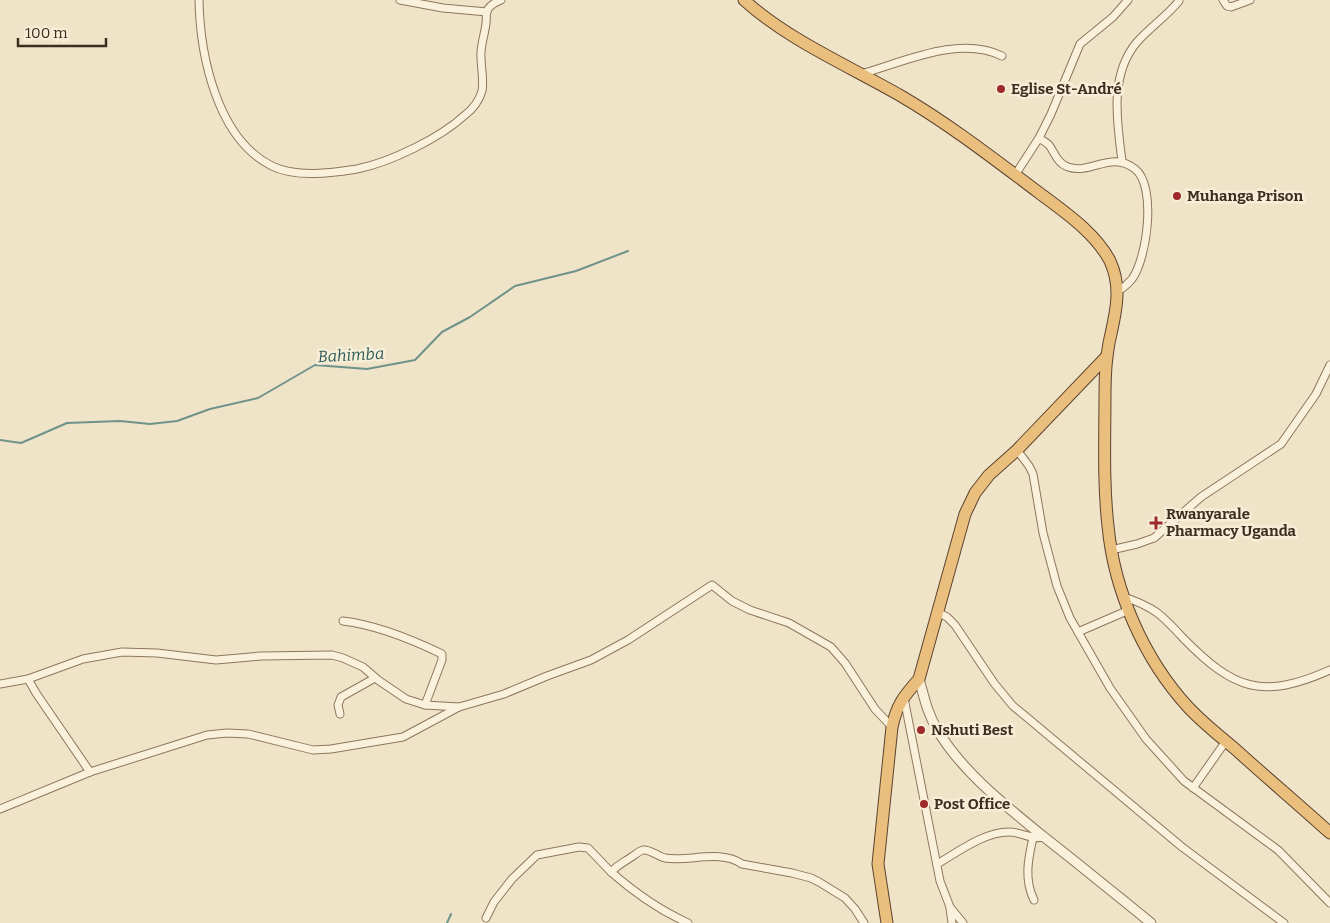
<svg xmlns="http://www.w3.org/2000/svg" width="1330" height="923" viewBox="0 0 1330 923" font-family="Bitter,serif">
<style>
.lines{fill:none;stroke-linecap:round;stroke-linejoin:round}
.stream{stroke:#6f938a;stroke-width:2}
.minor-casing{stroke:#8d765c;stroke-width:9}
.tertiary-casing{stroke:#8d765c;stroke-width:11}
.trunk-casing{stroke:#5b4430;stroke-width:13}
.minor{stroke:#faf1dc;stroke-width:7}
.tertiary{stroke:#faf1dc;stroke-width:9}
.trunk{stroke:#eabe7c;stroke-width:11}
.poi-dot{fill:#9e2a2b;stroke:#f7eed8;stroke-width:2}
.labels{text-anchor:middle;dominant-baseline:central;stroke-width:5;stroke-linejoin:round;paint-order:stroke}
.poi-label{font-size:15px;font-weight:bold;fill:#3d2e20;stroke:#f7eed8;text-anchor:start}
.water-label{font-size:16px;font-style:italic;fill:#2f5d5a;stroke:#f7eed8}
</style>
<rect width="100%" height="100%" fill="#f0e4c8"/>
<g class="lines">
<g class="stream">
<polyline points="0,440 21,443 67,423 120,421 150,424 177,421 210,409 258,398 315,365 367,369 415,360 442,332 470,317 515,286 576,271 628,251"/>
<polyline points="447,923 451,914"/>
</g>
<defs>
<g id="minor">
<path d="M199 0C200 55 217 139 272 166 296 178 332 173 357 169 391 162 440 138 465 115 473 109 479 101 482 91 484 79 481 68 481 57 480 46 485 34 486 23 487 18 485 13 488 9 491 4 496 2 501 0"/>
<polyline points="400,0 443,8 487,12"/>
<polyline points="1223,0 1227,6 1231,7 1250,0"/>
<path d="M861 74C904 62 959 35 1002 56"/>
<path d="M1039 138C1042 140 1046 142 1049 145 1055 153 1057 163 1068 167 1091 175 1111 150 1135 169 1157 186 1147 259 1132 279 1128 284 1123 288 1118 291"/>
<path d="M1122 161C1117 122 1109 75 1137 42 1150 27 1166 17 1179 1"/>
<polyline points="1015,175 1039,138 1051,114 1080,44 1113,17 1128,0"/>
<polyline points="1017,450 1029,466 1033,474 1043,533 1057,586 1070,618 1110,688 1146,739 1184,781 1278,850 1330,903"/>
<polyline points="1111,550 1137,544 1154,538 1201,497 1281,444 1316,394 1330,365"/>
<path d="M1124 597C1154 607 1162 615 1183 638 1234 690 1262 700 1330 670"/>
<polyline points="937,612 947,617 955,625 994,683 1013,706 1024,715 1182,847 1284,923"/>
<path d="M343 621C377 625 411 639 442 654V660L425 705"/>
<polyline points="1078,632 1129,610"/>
<polyline points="28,679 36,693 90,772"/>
<polyline points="0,684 28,679 83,659 122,652 157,653 216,660 261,656 332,655 343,658 363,667 378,680 406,699 425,705 459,707 504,694 547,676 591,660 628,640 712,585 732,601 750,610 789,623 831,647 845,663 875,709 892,727"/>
<polyline points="904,698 940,881 950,907 963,923"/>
<polyline points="340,714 338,705 341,697 375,678"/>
<polyline points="1193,788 1226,741"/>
<polyline points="0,809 90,772 207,735 227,733 248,734 313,750 331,749 403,737 459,707"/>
<path d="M1033 838C1028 859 1024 880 1034 900"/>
<path d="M937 864C958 852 984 832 1009 832 1022 832 1030 840 1044 837"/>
<path d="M611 872C635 893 659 910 688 923"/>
<polyline points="950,908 952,923"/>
<path d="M486 918 494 902 512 879 537 855 579 847 588 848 611 872C620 863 623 863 633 856 636 854 639 851 643 850 650 849 657 856 665 858 690 862 720 849 742 864L792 873 811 878 819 882 845 898 855 909 864 923"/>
</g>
<path id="tertiary" d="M919 679C924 696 927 713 937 729 960 770 1007 807 1044 837 1080 865 1115 894 1151 923"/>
<g id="trunk">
<path d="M744 0C788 40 849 66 901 96 949 124 994 159 1038 192 1063 211 1095 232 1110 261 1123 289 1115 315 1109 343 1106 359 1105 376 1105 393 1105 437 1103 482 1108 526 1114 591 1144 659 1188 707 1202 722 1218 735 1234 748 1266 777 1298 804 1330 833"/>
<path d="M887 923 878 864 892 727C897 704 904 696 919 679L965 514 975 493 989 475 1017 450 1107 356"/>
</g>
</defs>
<use href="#minor" class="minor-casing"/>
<use href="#tertiary" class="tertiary-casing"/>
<use href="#trunk" class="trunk-casing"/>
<use href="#minor" class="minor"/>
<use href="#tertiary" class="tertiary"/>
<use href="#trunk" class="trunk"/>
</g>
<g class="poi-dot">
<circle cx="1001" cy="89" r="5"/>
<circle cx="1177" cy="196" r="5"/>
<path d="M1153.5 515.5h5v5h5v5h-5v5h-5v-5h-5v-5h5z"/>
<circle cx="921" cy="730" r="5"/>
<circle cx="924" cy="804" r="5"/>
</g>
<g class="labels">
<g class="poi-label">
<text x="1011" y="89">Eglise St-André</text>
<text x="1187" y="196">Muhanga Prison</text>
<text x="1166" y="514">Rwanyarale<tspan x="1166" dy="17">Pharmacy Uganda</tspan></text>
<text x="931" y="730">Nshuti Best</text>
<text x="934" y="804">Post Office</text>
</g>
<g class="water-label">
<text transform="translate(351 355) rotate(-3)">Bahimba</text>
</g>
</g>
<path d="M18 38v8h88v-8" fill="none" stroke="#3d2e20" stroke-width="2.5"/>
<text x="25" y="38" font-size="15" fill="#3d2e20" stroke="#f7eed8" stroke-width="4" paint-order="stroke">100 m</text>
</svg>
